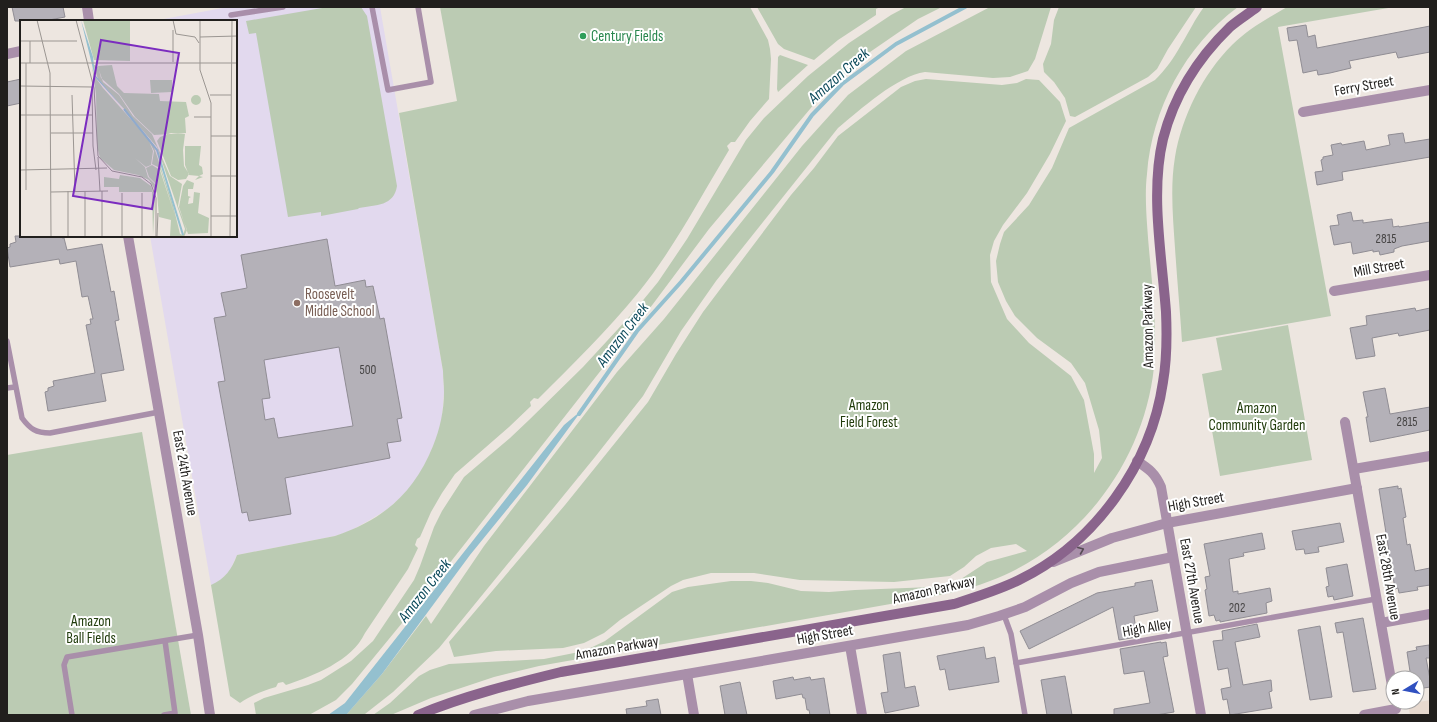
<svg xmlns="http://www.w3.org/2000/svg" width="1437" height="722" viewBox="0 0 1437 722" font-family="'Sofia Sans Condensed',sans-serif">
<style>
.built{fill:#e7d9cf}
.education{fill:#e2d9ee}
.green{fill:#bbcbb3}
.water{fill:#94c0cf}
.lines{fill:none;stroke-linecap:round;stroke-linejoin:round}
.stream{stroke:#94c0cf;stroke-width:4}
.building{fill:#b4b1b8;stroke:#908d94;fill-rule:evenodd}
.service{stroke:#a98faa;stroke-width:5.5}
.minor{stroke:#a98faa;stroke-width:10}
.tertiary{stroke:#a98faa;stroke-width:10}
.secondary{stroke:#8a648c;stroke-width:10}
.oneway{stroke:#574c55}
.leisure-dot{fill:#2e9e5b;stroke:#fff;stroke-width:1.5}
.education-dot{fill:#8d6e63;stroke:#fff;stroke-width:1.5}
.labels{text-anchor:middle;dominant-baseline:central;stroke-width:4;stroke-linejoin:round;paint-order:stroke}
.number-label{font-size:13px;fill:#464444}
.leisure-label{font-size:15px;fill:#27864d;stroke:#fff;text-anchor:start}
.street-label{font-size:15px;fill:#211f1d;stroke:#fff}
.education-label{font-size:15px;fill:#785e54;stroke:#fff;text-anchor:start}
.park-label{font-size:15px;fill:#213c0c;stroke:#fff}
.water-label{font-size:16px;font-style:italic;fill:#094859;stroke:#fff}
.inset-river{fill:none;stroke:#94c0cf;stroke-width:2}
.inset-road{fill:none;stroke:#9b9692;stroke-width:1}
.view{fill:#7b2cbf;fill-opacity:0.15;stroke:#7b2cbf;stroke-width:2}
.inset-edge{fill:none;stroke:#211f1d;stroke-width:2}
</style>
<rect width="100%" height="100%" fill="#ede6e0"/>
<polygon class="built" points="1430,700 1430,715 1410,715 1408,704"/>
<polygon class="education" points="228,7 380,7 443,371 444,392 442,418 438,435 428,458 417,479 403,495 388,509 368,521 350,531 335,536 237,555 230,571 217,583 211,585 150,236 236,236 236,21 153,21"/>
<g class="green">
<path d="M328 7H361L367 16 397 186C394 206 376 205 359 208L358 209 321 216V212L288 217 256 33 249 34 246 21Z"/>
<path d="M440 7H750L768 40 770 49 771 59 769 99 750 121 735 142H731L727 146 729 150C700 198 673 250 638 293 607 331 572 365 538 399L534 398 530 402 531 406 509 427 455 474 442 493 431 512 420 537 417 539 415 545 418 548 408 569 365 633C352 661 313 676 286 685L283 682 278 683 276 687C262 691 252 695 240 703L230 696 211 585C225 579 232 569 237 555L335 536C383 520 414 493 433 446 440 429 444 410 444 392 444 385 443 378 443 371L399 113 457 101Z"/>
<polygon points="757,7 880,7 876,9 876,15 838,40 814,60 784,49 778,44"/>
<polygon points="906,7 942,7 918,19 870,52 826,90 709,229 653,304 416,606 352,684 336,700 309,715 256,715 254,703 264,698 308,685 321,680 351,661 373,641 414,580 420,566 434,527 442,511 464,477 510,438 529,420 583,367 630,316 658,282 687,239 746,140 764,118 808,76 849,43 891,15"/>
<path d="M990 7H1051L1035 59 1028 71 1010 77 993 78 925 72C897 76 860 110 838 128L716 281 681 331 643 396 595 457 439 648 393 692 365 714 346 715 382 674 426 616 431 624 484 546 617 372 664 319 802 146 848 95 906 51Z"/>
<polygon points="1059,7 1196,7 1168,49 1157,69 1148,77 1075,117 1070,116 1065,98 1054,82 1044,72 1043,64 1051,44 1054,20"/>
<path d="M1204 7H1238C1185 46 1152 109 1147 174 1145 190 1146 208 1147 224 1150 271 1158 319 1154 367 1144 462 1079 548 990 581 965 591 939 595 913 600L539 666 494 677 431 698 391 715H373L390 703 419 676 430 670 449 664 544 659 584 651 605 641 672 592 688 587 731 581H751L768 583 801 591 829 592 855 590 932 587 958 581 987 562 1027 551 1016 544 991 548 976 556 964 567 950 576 894 582 800 580 754 573H711L683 580 671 586 620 620 604 633 584 643 563 648 496 651 454 657 449 642 565 505 648 402 676 354 703 312 791 195 814 168 838 136 901 87 915 81 926 79 1002 85 1017 83 1026 79 1039 80 1060 102 1066 121 1050 154 1027 193 1003 225 994 241 990 255 991 282 1007 319 1029 343 1071 376 1084 400 1094 454V473L1102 458 1099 430 1085 383 1071 363 1037 338 1015 316 1006 301 998 282 996 261 1000 244 1004 232 1029 205 1052 168 1069 128 1155 80C1165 70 1174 58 1181 45 1189 32 1195 19 1204 7Z"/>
<path d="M1287 7H1394L1278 27 1331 316 1182 342C1180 310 1177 279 1175 248 1173 218 1170 187 1175 157 1182 116 1203 74 1232 45 1248 29 1268 18 1287 7Z"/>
<polygon points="780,55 808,65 778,92 777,89 778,57"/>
<polygon points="1288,325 1312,460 1220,476 1202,374 1222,370 1216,338"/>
<polygon points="142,432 191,715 7,715 7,455"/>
</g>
<polygon class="water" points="582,410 527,485 470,555 382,674 347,714 328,715 345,703 564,425"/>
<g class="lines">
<polyline class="stream" points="579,414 637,331 681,282 772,172 812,115 842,84 896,44 965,7"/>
</g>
<g class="building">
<polygon points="12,7 63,7 65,17 44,21 15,21"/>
<polygon points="1306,25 1308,37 1315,35 1317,48 1430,26 1430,52 1398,58 1396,52 1349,61 1351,68 1330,73 1318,75 1317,70 1303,73 1297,40 1289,41 1287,28"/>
<polygon points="21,79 21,103 7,106 7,82"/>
<polygon points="1403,133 1405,143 1430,139 1430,157 1342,172 1343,180 1317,185 1315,172 1323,171 1321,160 1323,159 1323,157 1333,155 1331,145 1341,143 1342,145 1364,141 1366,150 1390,145 1388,135"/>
<polygon points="1351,212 1353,221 1363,220 1363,223 1392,219 1393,227 1399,226 1399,227 1430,222 1430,241 1402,246 1394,249 1394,252 1380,255 1379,251 1373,252 1373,250 1353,254 1351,242 1334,245 1330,226 1339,225 1337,215"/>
<polygon points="15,236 61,236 62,238 64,238 67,250 102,244 111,292 114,291 119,320 115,321 124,370 101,374 106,401 48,411 45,392 48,391 48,388 54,386 53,381 95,373 86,325 91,324 90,319 93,319 88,296 82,297 76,261 60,264 59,259 10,267 7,248 10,247 10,244 16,242"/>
<path d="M327 239 335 286 365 280 366 287 373 286 380 319 384 318 402 418 397 419 401 441 387 443 390 458 285 478 291 514 249 521 247 512 242 513 218 382 225 381 214 318 226 316 221 293 247 288 241 255ZM339 347 353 426 278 438 274 418 265 420 262 399 270 398 264 360Z"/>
<polygon points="1415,308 1416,311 1430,308 1430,330 1399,336 1398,333 1372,338 1375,356 1356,359 1350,328 1367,325 1366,316"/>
<polygon points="1385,388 1390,414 1430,407 1430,430 1370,442 1366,417 1368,417 1363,392"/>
<polygon points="1398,486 1398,489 1401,488 1406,517 1403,518 1407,545 1410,544 1415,571 1430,568 1430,585 1417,587 1418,590 1399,593 1398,588 1395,589 1379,489"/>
<polygon points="1340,523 1344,542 1318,547 1319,552 1305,554 1304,549 1296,550 1292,531"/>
<polygon points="1262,533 1265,549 1243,553 1244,556 1229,559 1233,592 1238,591 1238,594 1270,588 1272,601 1266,603 1267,613 1220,622 1220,620 1216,621 1214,615 1209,616 1205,590 1207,589 1205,577 1210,576 1204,544"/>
<polygon points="1347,564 1353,596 1334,600 1333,596 1328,597 1326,587 1329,586 1326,568"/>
<polygon points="1152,580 1158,611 1134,616 1137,637 1119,640 1113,607 1029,649 1020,631 1097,593 1135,586 1135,583"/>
<polygon points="1363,618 1376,689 1353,692 1343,632 1337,633 1335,623"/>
<polygon points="1257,624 1260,637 1235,642 1243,685 1271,680 1272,691 1269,692 1272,708 1230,715 1227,699 1223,700 1221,689 1231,687 1228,668 1218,670 1213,641 1223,640 1222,631"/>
<polygon points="1320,626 1332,697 1310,700 1298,630"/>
<polygon points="1161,642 1161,643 1166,642 1168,656 1163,657 1174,712 1156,715 1114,715 1114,709 1150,703 1144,671 1124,674 1120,649"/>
<polygon points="1429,645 1430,658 1426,658 1430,679 1430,687 1418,689 1417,678 1411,678 1407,652 1417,650 1416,647"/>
<polygon points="984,647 986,659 995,657 999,682 949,690 945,669 940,670 937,656"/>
<polygon points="900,652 905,688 915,686 919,706 885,713 881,693 888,692 883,655"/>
<polygon points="1065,676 1072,715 1047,715 1041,680"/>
<polygon points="793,677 794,680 810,677 811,680 824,678 830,715 810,715 809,710 807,710 805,698 803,698 802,694 776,699 773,681"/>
<polygon points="740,682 747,715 725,715 720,686"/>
<polygon points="658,699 661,715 627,715 626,709 647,706 646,701"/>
</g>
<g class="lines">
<g class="service">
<polyline points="372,7 388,90 431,82 418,7"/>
<polyline points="231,15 283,7"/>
<path d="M7 341 22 418C30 429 36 433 50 433L159 412"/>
<polyline points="7,388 15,387"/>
<polyline points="1004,615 1011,634 1025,715"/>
<polyline points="1016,663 1376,599"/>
<polyline points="72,715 64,665 67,657 198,635"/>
<polyline points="164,715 175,713 165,641"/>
</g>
<g class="minor">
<polyline points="1303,112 1430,90"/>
<polyline points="1334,291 1430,275"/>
<polyline points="1345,422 1393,691"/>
<path d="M1137 461C1149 469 1155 473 1161 487L1201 715"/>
<polyline points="1354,469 1430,456"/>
<polyline points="1053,562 1112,538 1167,523 1357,488"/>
<polyline points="1381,623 1430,614"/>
<polyline points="850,646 862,715"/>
<polyline points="687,674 694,715"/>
<polyline points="474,715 528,701 687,674 968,625 999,616 1025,607 1071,583 1099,572 1173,557"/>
<polyline points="1364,715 1396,709"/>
</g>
<g class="tertiary">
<polyline points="87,7 89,21"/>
<polyline points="7,54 21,51"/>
<polyline points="128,236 198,635 210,715"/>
</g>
<path class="secondary" d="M418 715C464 696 512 684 561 672L954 604C976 597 999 590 1019 580 1095 543 1151 465 1163 382 1167 359 1167 335 1166 312 1162 257 1150 193 1163 139 1174 96 1198 58 1230 27 1238 20 1248 14 1257 7"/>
</g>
<defs><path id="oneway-chevron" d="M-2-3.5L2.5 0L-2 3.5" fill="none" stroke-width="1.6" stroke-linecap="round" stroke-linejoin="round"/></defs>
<use class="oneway" href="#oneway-chevron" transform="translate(1081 550) rotate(-22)"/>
<circle class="leisure-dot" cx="583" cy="36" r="4"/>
<circle class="education-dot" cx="297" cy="303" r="4"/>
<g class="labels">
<g class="number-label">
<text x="1386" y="239">2815</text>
<text x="368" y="370">500</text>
<text x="1407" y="422">2815</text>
<text x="1237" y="608">202</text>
</g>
<g class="leisure-label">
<text x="591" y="36">Century Fields</text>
</g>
<g class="street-label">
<text transform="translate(1364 86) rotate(-10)">Ferry Street</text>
<text transform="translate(1379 268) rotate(-10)">Mill Street</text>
<text transform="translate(1148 326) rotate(-91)">Amazon Parkway</text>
<text transform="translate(185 473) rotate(80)">East 24th Avenue</text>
<text transform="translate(1196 502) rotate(-10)">High Street</text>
<text transform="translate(1388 577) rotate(80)">East 28th Avenue</text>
<text transform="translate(1192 581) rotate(80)">East 27th Avenue</text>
<text transform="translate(934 590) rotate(-13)">Amazon Parkway</text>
<text transform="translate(1147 628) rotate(-10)">High Alley</text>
<text transform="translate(825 635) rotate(-10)">High Street</text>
<text transform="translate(617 648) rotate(-10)">Amazon Parkway</text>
</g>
<g class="education-label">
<text x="305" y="294">Roosevelt<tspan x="305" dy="17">Middle School</tspan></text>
</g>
<g class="park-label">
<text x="869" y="405">Amazon<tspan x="869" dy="17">Field Forest</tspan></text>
<text x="1257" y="408">Amazon<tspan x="1257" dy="17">Community Garden</tspan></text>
<text x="91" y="621">Amazon<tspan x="91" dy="17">Ball Fields</tspan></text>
</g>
<g class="water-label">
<text transform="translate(839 76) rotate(-41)">Amazon Creek</text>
<text transform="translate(623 335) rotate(-53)">Amazon Creek</text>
<text transform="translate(425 591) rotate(-52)">Amazon Creek</text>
</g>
</g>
<g transform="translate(20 20)">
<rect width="217" height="217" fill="#ede6e0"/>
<path d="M63 0H110V41L74 40ZM73 44 78 47 83 62 99 75 113 96 132 114 150 156 162 164 158 186 167 210 164 217 150 216 151 200 139 197 137 173 129 160 118 155 94 150 80 138 77 126 76 74 72 47 75 57 83 68 133 124 153 185 160 214 163 215 165 209 137 127 78 59ZM129 121 134 131 132 144 138 147 141 151 155 196 140 150 132 145 126 148 129 157 136 164V165L128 157 125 147 115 138 126 147 131 145 133 131ZM92 45 97 66 104 73 139 74 140 81 166 82 169 96 165 98 166 113 134 115 115 97 99 74 81 58 78 46ZM130 60H152V72L131 73ZM171 80a5 5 0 1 1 10 0a5 5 0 1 1-10 0ZM151 113 165 114 163 130 164 146 169 154 166 159 158 160 151 156 137 121 140 117ZM165 126H181L179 145 182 147 183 154 179 156 183 157 175 160 179 156 169 155 165 145ZM100 155 120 158 131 166 135 179 133 215 132 172H99V167H84V157L99 159ZM167 160 174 163 173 169H168V176L171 177 169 178 168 184 173 183 174 172 180 173 178 193 189 198 188 213 168 214 159 187 163 166Z" fill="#bbcbb3" fill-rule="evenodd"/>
<path d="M61 0 73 37 75 55 104 89 75 57Z" fill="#94c0cf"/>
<path class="inset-river" d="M104 89 137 130 163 215"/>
<path class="inset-road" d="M17 0 30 53 31 217M56 0 74 68 78 136 92 151 122 157 131 164 136 178V217M153 0 156 14 175 17 179 23M180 0V50L191 83V217M153 10V42M180 17 217 16M0 21H57M10 21V43M0 43H217M6 43V170M0 66 72 67 73 126 76 150M52 75 55 171M190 75H211M0 95H73M174 97H191M31 113H73M191 116H217M78 137 80 171M0 150 87 148M191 156H217M31 172 88 171M191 196H217M137 216 138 193M48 217V171M65 217V171M82 217V171M102 217V173M122 217V173M210 217 212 0"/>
<path class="view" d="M81 20 159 33 132 189 53 176Z"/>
<rect width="217" height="217" class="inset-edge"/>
</g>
<rect width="1437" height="722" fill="none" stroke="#211f1d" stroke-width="16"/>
<g transform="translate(1405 690) rotate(260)"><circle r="19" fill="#ffffff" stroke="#a6a5a5"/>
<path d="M0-3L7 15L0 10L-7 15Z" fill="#3050c0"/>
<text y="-6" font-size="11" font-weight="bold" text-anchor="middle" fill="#211f1d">N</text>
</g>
</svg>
